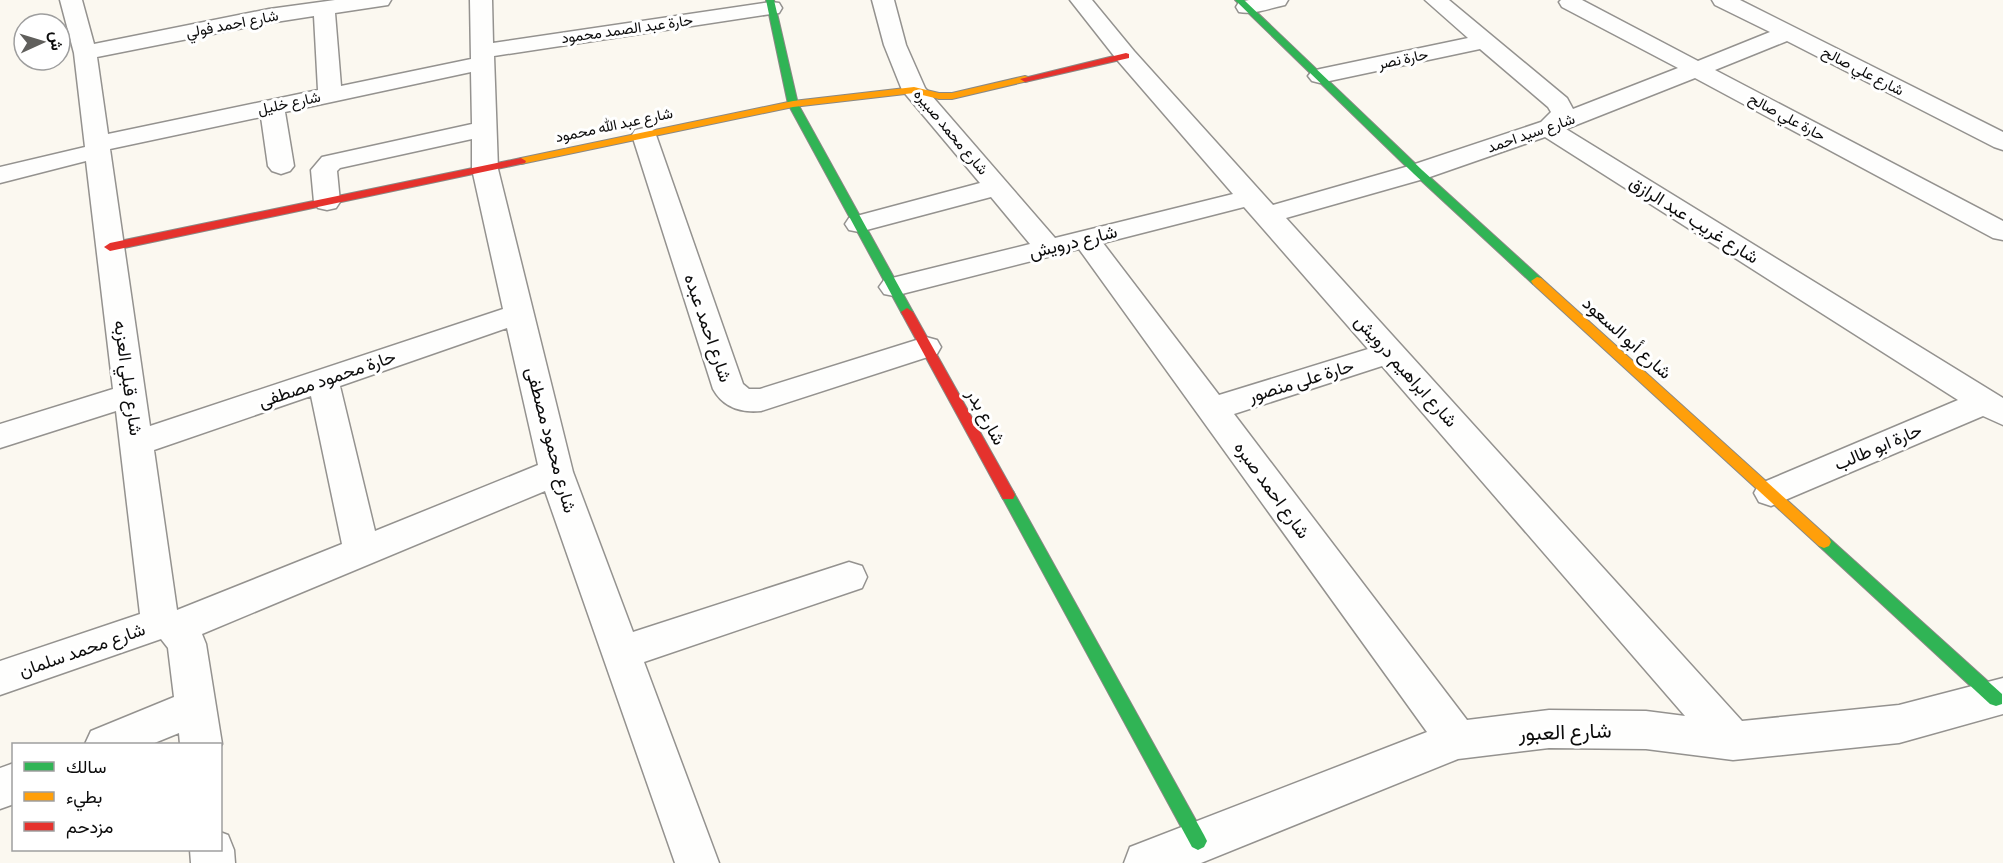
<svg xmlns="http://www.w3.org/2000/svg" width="2003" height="863" viewBox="0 0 2003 863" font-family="Bitter,Vazirmatn,serif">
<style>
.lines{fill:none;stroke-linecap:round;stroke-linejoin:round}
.street-casing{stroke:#94928f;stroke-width:3}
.fast-casing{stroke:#8a8985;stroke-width:2}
.slow-casing{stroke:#8a8985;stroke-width:2}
.jam-casing{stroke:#8a8985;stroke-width:2}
.street{fill:#fefefd;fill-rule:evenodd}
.fast{fill:#30b455;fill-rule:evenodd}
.slow{fill:#ff9f0a;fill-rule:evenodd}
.jam{fill:#e5322d;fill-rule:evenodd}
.labels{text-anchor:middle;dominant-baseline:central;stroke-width:6;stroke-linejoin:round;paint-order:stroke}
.far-street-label{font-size:15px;fill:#0c0c0c;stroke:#fff}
.street-label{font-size:18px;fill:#0c0c0c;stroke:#fff}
.near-street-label{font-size:21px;fill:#0c0c0c;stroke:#fff}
</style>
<rect width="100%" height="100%" fill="#fbf8f0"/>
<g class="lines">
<defs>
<g id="street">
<path d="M60 0H82L94 44 269 9 335 0H391L388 5 335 13 341 86 471 59 470 0H492L493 43 771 2 779 3 782 8 779 13 771 14 494 56 498 169 573 472 633 632 849 562 862 566 867 577 862 588 644 662 719 863H675L545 491 202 634 206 644 222 744 220 747V744H180L179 733 152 744H85L91 731 174 697 168 648 161 639 0 695V661L140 614 116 411 0 448V424L113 389 86 161 0 183V167L85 147 74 53ZM314 16 318 90 108 134 97 57 269 23ZM471 72 472 124 322 157 311 170 314 202 318 208 327 210 336 208 340 202 337 171 340 168 472 139V169L503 309 150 426 110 149 261 117 268 166 272 171 281 174 290 171 294 166 285 112ZM507 328 538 465 375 531 340 386ZM311 396 342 544 177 610 154 450Z"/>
<path d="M872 0H894L906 45 925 88 1055 238 1233 194 1118 61 1070 0H1092L1134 51 1273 205 1409 166 1541 122 1551 112 1548 107 1480 49 1320 83 1312 81 1308 76 1312 71 1320 69 1468 38 1425 0H1449L1567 98 1573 109 1678 68 1562 7 1559 2 1561 0H1582L1698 61 1770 32 1715 5 1712 0H1740L2003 132V150L1994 147 1787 41 1715 70 2003 221V240L1993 238 1695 78 1566 129 2003 398V425L1983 416 1771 506 1759 502 1754 493 1759 484 1958 400 1545 137 1427 178 1286 218 1742 721 1899 705 2003 678V714L1899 743 1733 760 1646 749 1549 748 1458 759 1201 863H1124L1130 847 1427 732 1079 249 894 296 884 294 879 287 884 280 1030 244 991 197 859 232 849 230 845 224 849 218 980 183 902 90 884 45ZM1244 207 1368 349 1219 395 1103 243ZM1382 366 1685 716 1646 711 1549 710 1467 720 1234 414Z"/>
<path d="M1249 0H1288L1285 5C1270 8 1254 15 1239 12L1236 7 1239 2Z"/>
<path d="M644 128 653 130 656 135 743 384 749 389H760L926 337 937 340 941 347 937 354 761 411C741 413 723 407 713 389L632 135 635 130Z"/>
<polygon points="14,763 14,804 0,809 0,768"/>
<polygon points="220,832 228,835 234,850 235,863 191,863 190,850 220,850"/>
</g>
<g id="fast">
<polygon points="766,0 774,0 798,104 913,312 911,315 903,315 901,312 788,104"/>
<polygon points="1235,0 1244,0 1422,170 1541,278 1543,281 1541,284 1533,284 1414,174"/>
<polygon points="1008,490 1013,491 1204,835 1207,841 1204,847 1198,850 1192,847 1001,495 1003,491"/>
<polygon points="1824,536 1829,538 2002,694 2002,704 1996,706 1990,704 1819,546 1817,542 1819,538"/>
</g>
<g id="slow">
<polygon points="1025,76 1028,77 1028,81 952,99 939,99 914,93 793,107 521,164 516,161 521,158 793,101 914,87 939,93 952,93"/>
<polygon points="1537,277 1541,278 1829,538 1831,542 1829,546 1824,548 1819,546 1533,284 1531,281"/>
</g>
<g id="jam">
<polygon points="1126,53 1129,54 1129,58 1025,82 1020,79"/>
<polygon points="521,158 526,161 525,163 110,251 104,247 110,243"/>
<polygon points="907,308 913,312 1013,491 1015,495 1013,499 1003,499 901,312"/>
</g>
</defs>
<use href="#street" class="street-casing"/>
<use href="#fast" class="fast-casing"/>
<use href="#slow" class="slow-casing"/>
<use href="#jam" class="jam-casing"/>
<use href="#street" class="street"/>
<use href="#fast" class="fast"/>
<use href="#slow" class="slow"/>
<use href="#jam" class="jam"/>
</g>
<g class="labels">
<g class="far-street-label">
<text transform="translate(232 24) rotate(-11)">شارع احمد فولي</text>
<text transform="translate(627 29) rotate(-8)">حارة عبد الصمد محمود</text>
<text transform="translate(1403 59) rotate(-12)">حارة نصر</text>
<text transform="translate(1863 71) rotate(27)">شارع علي صالح</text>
<text transform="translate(289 103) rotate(-12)">شارع خليل</text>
<text transform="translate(1787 117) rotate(28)">حارة علي صالح</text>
<text transform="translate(614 125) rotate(-12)">شارع عبد الله محمود</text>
<text transform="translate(951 132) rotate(50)">شارع محمد صبيره</text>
<text transform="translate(1531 133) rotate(-19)">شارع سيد احمد</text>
</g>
<g class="street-label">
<text transform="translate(1694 220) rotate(32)">شارع غريب عبد الرازق</text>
<text transform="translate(1073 242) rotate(-14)">شارع درويش</text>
<text transform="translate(708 328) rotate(71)">شارع احمد عبده</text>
<text transform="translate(1627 338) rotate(42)">شارع أبو السعود</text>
<text transform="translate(1406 371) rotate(48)">شارع ابراهيم درويش</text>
<text transform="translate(128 378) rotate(82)">شارع قبلي العزبه</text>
<text transform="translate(327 379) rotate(-19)">حارة محمود مصطفى</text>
<text transform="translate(1301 381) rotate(-17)">حارة على منصور</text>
<text transform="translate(986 417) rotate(61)">شارع بدر</text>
<text transform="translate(551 440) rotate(75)">شارع محمود مصطفى</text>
<text transform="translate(1878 447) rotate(-23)">حارة ابو طالب</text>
<text transform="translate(1272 490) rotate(54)">شارع احمد صبره</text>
<text transform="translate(82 650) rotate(-19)">شارع محمد سلمان</text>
</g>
<g class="near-street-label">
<text transform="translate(1565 732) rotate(-2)">شارع العبور</text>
</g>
</g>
<rect x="12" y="743" width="210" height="108" fill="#ffffff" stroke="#9e9e9e" stroke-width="1.5"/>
<rect x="24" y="762" width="30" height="9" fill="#30b455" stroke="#9e9e9e" stroke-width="1.5"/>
<text x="66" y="773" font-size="18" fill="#0c0c0c">سالك</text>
<rect x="24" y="792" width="30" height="9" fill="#ff9f0a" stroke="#9e9e9e" stroke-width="1.5"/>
<text x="66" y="803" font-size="18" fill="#0c0c0c">بطيء</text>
<rect x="24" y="822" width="30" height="9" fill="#e5322d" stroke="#9e9e9e" stroke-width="1.5"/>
<text x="66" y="833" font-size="18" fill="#0c0c0c">مزدحم</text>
<g transform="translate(42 42) rotate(86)"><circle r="28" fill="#ffffff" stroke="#9e9e9e" stroke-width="1.5"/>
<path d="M0-4.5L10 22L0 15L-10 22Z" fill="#605f5c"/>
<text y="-9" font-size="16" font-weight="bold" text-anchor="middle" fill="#0c0c0c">ش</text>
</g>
</svg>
